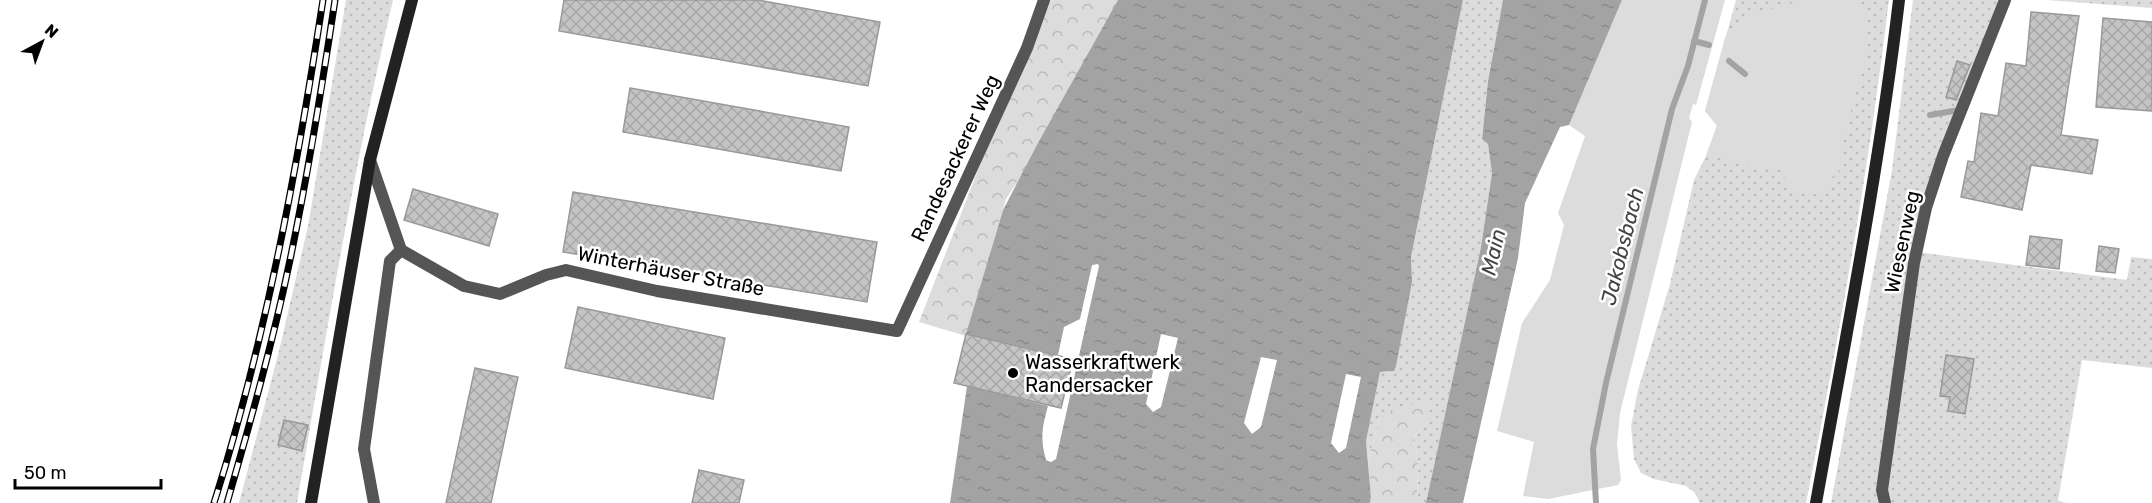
<svg xmlns="http://www.w3.org/2000/svg" width="2152" height="503" viewBox="0 0 2152 503" font-family="Rubik,sans-serif">
<style>
.grass{fill:url(#grass-dots)}
.forest{fill:url(#forest-crowns)}
.park{fill:#dcdcdc}
.water{fill:url(#water-ripples);fill-rule:evenodd}
.lines{fill:none;stroke-linecap:round;stroke-linejoin:round}
.stream{stroke:#a3a3a3;stroke-width:6}
.building{fill:url(#building-cross-hatch);stroke:#999;stroke-width:1.5}
.street{stroke:#555;stroke-width:12}
.secondary{stroke:#222;stroke-width:12}
.rail-casing{stroke:#000;stroke-width:7}
.rail{stroke:#fff;stroke-width:4.5;stroke-dasharray:14;stroke-linecap:butt}
.poi-dot{fill:#000;stroke:#fff;stroke-width:2}
.labels{text-anchor:middle;dominant-baseline:central;stroke-width:5;stroke-linejoin:round;paint-order:stroke}
.street-label{font-size:20px;fill:#000;stroke:#fff}
.poi-label{font-size:20px;fill:#000;stroke:#fff;text-anchor:start}
.water-label{font-size:21px;font-style:italic;fill:#444;stroke:#fff}
</style>
<defs>
<pattern id="grass-dots" width="8" height="8" patternUnits="userSpaceOnUse" patternTransform="scale(1.5)"><rect width="8" height="8" fill="#dcdcdc"/><path d="M2 2h.1M6 6h.1" fill="none" stroke="#bbb" stroke-width="1.8" stroke-linecap="round"/></pattern>
<pattern id="forest-crowns" width="20" height="18" patternUnits="userSpaceOnUse" patternTransform="scale(1.5)"><rect width="20" height="18" fill="#dcdcdc"/><path d="M2 6a3 3 0 1 1 6 0M12 15a3 3 0 1 1 6 0" fill="none" stroke="#bbb"/></pattern>
<pattern id="water-ripples" width="26" height="14" patternUnits="userSpaceOnUse" patternTransform="scale(1.5)"><rect width="26" height="14" fill="#a3a3a3"/><path d="M2 4q2-2 4 0t4 0M15 11q2-2 4 0t4 0" fill="none" stroke="#8b8b8b"/></pattern>
<pattern id="building-cross-hatch" width="8" height="8" patternUnits="userSpaceOnUse" patternTransform="scale(1.5)"><rect width="8" height="8" fill="#c4c4c4"/><path d="M0 0l8 8M0 8l8-8" fill="none" stroke="#a7a7a7"/></pattern>
</defs>
<rect width="100%" height="100%" fill="#fff"/>
<g class="grass">
<path d="M346 0H393C354 166 326 335 297 503H239L279 351 308 226Z"/>
<polygon points="1463,0 1503,0 1488,81 1482,139 1488,144 1492,173 1481,247 1426,503 1417,503 1418,460 1413,437 1429,421 1380,416 1368,461 1366,441 1380,372 1390,372 1412,282 1411,257"/>
<path d="M1736 0H1889C1869 169 1839 336 1806 503H1700L1695 493 1686 486 1654 479 1641 473 1634 459 1631 426 1638 390 1670 284 1694 180 1706 156 1717 126 1705 111Z"/>
<polygon points="1913,0 2005,0 1943,155 1917,252 2127,280 2131,257 2152,259 2152,368 2082,360 2058,501 2067,503 1831,503 1892,170"/>
<polygon points="2047,0 2152,0 2152,8"/>
</g>
<g class="forest">
<polygon points="1044,0 1148,0 1085,79 1006,199 966,336 919,322"/>
<polygon points="1428,402 1429,421 1413,437 1418,460 1417,503 1370,503 1371,497 1368,461 1380,416 1397,407"/>
</g>
<g class="park">
<polygon points="1622,0 1725,0 1696,105 1693,104 1689,118 1692,122 1620,413 1617,444 1621,480 1618,485 1548,499 1523,496 1534,442 1497,431 1522,323 1550,280 1564,225 1558,213 1585,136 1569,125"/>
<polygon points="1803,0 1851,0 1867,12 1865,61 1841,147 1840,170 1833,176 1823,195 1789,191 1782,170 1744,165 1725,159 1706,156 1717,125 1705,111 1725,38 1754,14"/>
</g>
<g class="water">
<path d="M1118 0H1463L1411 257 1412 282 1396 366 1394 371 1380 372 1366 441 1371 497 1370 503H950L967 386 1048 406C1042 428 1040 438 1046 460L1051 462 1056 459 1099 266 1098 264 1092 265 1080 319 1064 327 1058 355 966 334 1003 210 1038 143ZM1161 334 1178 338 1161 407 1153 412 1146 404ZM1261 357 1277 360 1261 427 1252 434 1244 423ZM1346 374 1361 377 1346 448 1339 453 1331 443Z"/>
<polygon points="1503,0 1622,0 1569,125 1560,127 1525,203 1518,258 1463,503 1426,503 1481,247 1492,173 1488,144 1482,139 1488,81"/>
</g>
<g class="lines">
<g class="stream">
<polyline points="1694,41 1709,45"/>
<polyline points="1729,61 1745,74"/>
<polyline points="1930,115 1959,110"/>
<polyline points="1596,503 1593,449 1606,383 1672,109 1688,66 1705,0"/>
</g>
</g>
<g class="building">
<polygon points="564,0 758,0 880,22 868,86 559,31"/>
<polygon points="2031,12 2079,16 2061,135 2098,140 2092,174 2031,165 2022,210 1961,197 1968,161 1974,162 1981,113 1998,116 2006,63 2026,66"/>
<polygon points="2103,18 2152,22 2152,111 2096,107"/>
<polygon points="1957,61 1970,65 1956,100 1946,97"/>
<polygon points="630,88 849,127 841,171 623,132"/>
<polygon points="413,189 498,214 489,246 404,220"/>
<polygon points="573,192 877,242 867,302 563,252"/>
<polygon points="2030,236 2062,240 2059,269 2026,265"/>
<polygon points="2099,246 2119,249 2115,273 2096,271"/>
<polygon points="578,307 725,338 713,399 565,368"/>
<polygon points="966,334 1073,359 1061,408 954,383"/>
<polygon points="1946,355 1974,359 1965,414 1948,411 1950,397 1940,396"/>
<polygon points="475,368 518,377 495,484 491,503 446,503"/>
<polygon points="284,420 308,425 302,451 278,445"/>
<polygon points="699,470 744,480 739,503 692,503"/>
</g>
<g class="lines">
<g class="street">
<polyline points="370,160 401,250 464,286 500,294 546,275 566,270 657,291 897,331 1027,48 1044,0"/>
<polyline points="374,503 364,449 390,261 401,250"/>
<polyline points="1885,503 1882,490 1914,263 1926,208 1943,156 2005,0"/>
</g>
<g class="secondary">
<polyline points="311,503 370,160 412,0"/>
<path d="M1816 503C1846 336 1879 169 1899 0"/>
</g>
<defs>
<g id="rail">
<path d="M214 503C266 339 297 169 323 0"/>
<path d="M227 503C250 423 273 342 290 260 308 174 322 87 335 0"/>
</g>
</defs>
<use href="#rail" class="rail-casing"/>
<use href="#rail" class="rail"/>
</g>
<circle class="poi-dot" cx="1013" cy="373" r="6"/>
<g class="labels">
<g class="street-label">
<text transform="translate(955 158) rotate(-65)">Randesackerer Weg</text>
<text transform="translate(1902 242) rotate(-78)">Wiesenweg</text>
<text transform="translate(671 271) rotate(11)">Winterhäuser Straße</text>
</g>
<g class="poi-label">
<text x="1025" y="362">Wasserkraftwerk<tspan x="1025" dy="23">Randersacker</tspan></text>
</g>
<g class="water-label">
<text transform="translate(1622 246) rotate(-76)">Jakobsbach</text>
<text transform="translate(1493 252) rotate(-77)">Main</text>
</g>
</g>
<g transform="translate(42 42) rotate(41)" stroke="#ffffff" stroke-width="4.5" paint-order="stroke">
<path d="M0-4.5L10 22L0 15L-10 22Z" fill="#000000"/>
<text y="-9" font-size="16" font-weight="bold" text-anchor="middle" fill="#000000">N</text>
</g>
<path d="M15 479v9h146v-9" fill="none" stroke="#000000" stroke-width="3"/>
<text x="24" y="479" font-size="18" fill="#000000" stroke="#ffffff" stroke-width="4.5" paint-order="stroke">50 m</text>
</svg>
